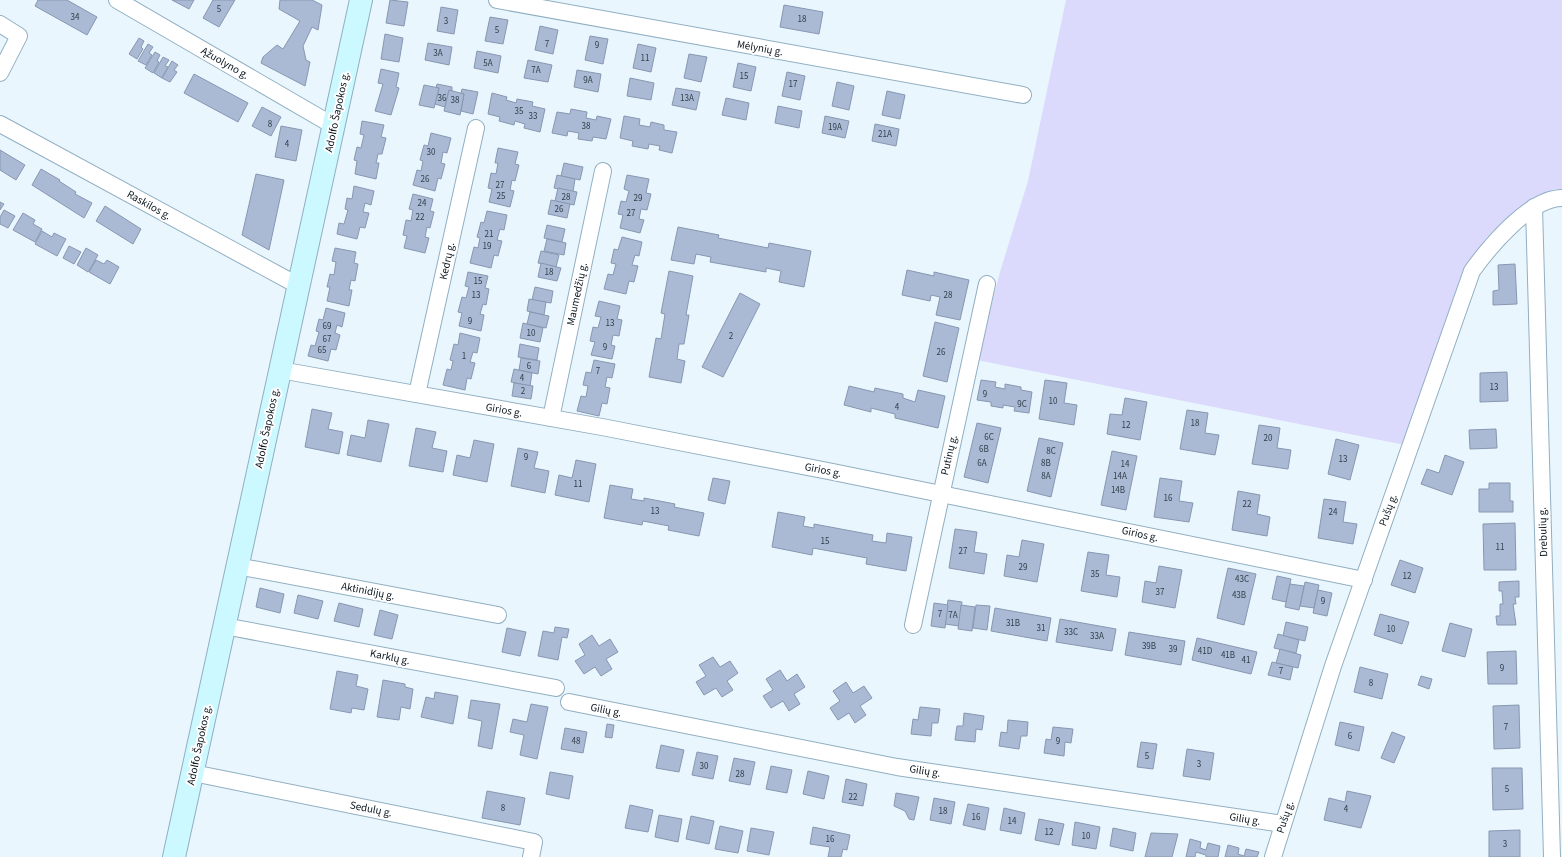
<svg xmlns="http://www.w3.org/2000/svg" width="1562" height="857" viewBox="0 0 1562 857" font-family="'Source Sans 3',sans-serif">
<style>
.green{fill:#dbd9fc}
.building{fill:#aabad5;stroke:#8897b1}
.lines{fill:none;stroke-linecap:round;stroke-linejoin:round}
.street-casing{stroke:#91afc2;stroke-width:18}
.secondary-casing{stroke:#91afc2;stroke-width:24}
.street{stroke:#fff;stroke-width:16}
.secondary{stroke:#ccf8ff;stroke-width:22}
.labels{text-anchor:middle;dominant-baseline:central;stroke-width:4;stroke-linejoin:round;paint-order:stroke}
.number-label{font-size:9px;fill:#323e4a}
.street-label{font-size:11px;fill:#0a151c;stroke:#fff}
</style>
<rect width="100%" height="100%" fill="#e9f6fe"/>
<polygon class="green" points="1066,0 1562,0 1562,189 1554,189 1519,207 1486,238 1463,274 1405,445 977,360 1000,272 1028,181"/>
<g class="building">
<polygon points="38,0 67,0 97,17 87,35 35,6"/>
<polygon points="172,0 194,0 189,9"/>
<polygon points="213,0 235,0 219,27 203,18"/>
<polygon points="280,0 312,0 322,5 318,30 312,27 303,46 306,60 310,62 305,86 261,63 263,57 277,45 283,49 300,21 279,9"/>
<polygon points="390,0 408,2 404,26 386,23"/>
<polygon points="784,5 823,12 819,34 780,27"/>
<polygon points="441,7 458,10 454,34 437,31"/>
<polygon points="490,17 508,20 503,44 485,41"/>
<polygon points="540,26 558,30 553,54 535,50"/>
<polygon points="385,34 403,38 399,62 381,59"/>
<polygon points="590,36 608,39 603,64 585,60"/>
<polygon points="139,38 144,41 141,47 143,49 137,59 129,54"/>
<polygon points="428,43 452,47 449,65 425,60"/>
<polygon points="148,44 153,47 149,53 152,55 146,65 138,61"/>
<polygon points="638,44 656,48 651,72 633,68"/>
<polygon points="477,51 501,56 498,73 474,68"/>
<polygon points="155,52 160,55 157,61 159,62 153,73 145,68"/>
<polygon points="689,54 707,57 701,82 684,78"/>
<polygon points="163,57 169,60 165,66 168,67 162,78 154,73"/>
<polygon points="528,60 552,65 548,82 524,78"/>
<polygon points="172,61 178,65 174,70 177,72 170,82 162,78"/>
<polygon points="738,63 756,67 751,91 733,87"/>
<polygon points="381,69 399,73 396,87 399,88 391,115 375,111 383,84 378,83"/>
<polygon points="577,70 601,74 598,92 574,87"/>
<polygon points="787,72 805,76 800,100 782,96"/>
<polygon points="194,74 248,103 238,122 184,93"/>
<polygon points="630,78 654,83 651,100 627,96"/>
<polygon points="837,82 854,86 849,110 832,106"/>
<polygon points="437,84 452,87 452,91 449,90 445,107 435,104 439,88 436,88"/>
<polygon points="424,85 439,88 434,108 419,105"/>
<polygon points="676,88 700,92 696,110 672,105"/>
<polygon points="462,89 478,92 473,114 461,111 464,94 461,93"/>
<polygon points="449,90 464,94 460,115 444,111"/>
<polygon points="887,91 905,95 900,119 882,115"/>
<polygon points="492,93 507,97 506,100 516,103 517,99 533,102 532,106 545,109 540,132 524,128 525,124 515,121 514,125 499,121 500,117 488,114"/>
<polygon points="726,98 749,103 746,120 722,115"/>
<polygon points="778,106 802,111 799,128 775,123"/>
<polygon points="262,107 281,117 271,136 252,126"/>
<polygon points="571,109 587,112 586,118 596,120 597,116 611,119 606,139 593,137 592,141 578,139 579,133 568,131 567,136 552,133 557,112 570,114"/>
<polygon points="624,116 640,119 639,125 650,127 651,122 664,125 664,130 677,132 672,153 659,150 660,146 649,144 648,149 632,146 633,141 620,138"/>
<polygon points="825,116 849,121 845,138 822,133"/>
<polygon points="362,121 384,125 381,137 386,138 382,154 378,154 376,163 379,163 376,179 355,174 357,161 354,160 357,147 361,148 364,135 360,134"/>
<polygon points="875,124 899,129 896,146 872,141"/>
<polygon points="281,126 302,130 296,161 275,157"/>
<polygon points="431,133 451,138 447,153 443,152 441,163 445,164 441,179 438,178 435,191 413,185 417,170 421,171 423,161 420,160 424,145 428,146"/>
<polygon points="498,148 518,152 515,164 519,165 515,181 512,180 510,190 514,191 510,207 489,202 492,189 488,188 491,173 496,174 498,163 495,163"/>
<polygon points="0,150 25,165 16,180 0,170"/>
<polygon points="564,163 583,167 580,180 561,176"/>
<polygon points="41,169 60,180 59,181 76,192 75,194 92,203 84,218 32,185"/>
<polygon points="256,174 284,180 269,250 242,235"/>
<polygon points="557,175 575,179 573,192 554,188"/>
<polygon points="627,175 649,179 646,193 651,194 647,210 641,209 639,219 644,220 640,233 620,228 623,215 618,214 621,201 626,202 629,191 624,189"/>
<polygon points="354,186 374,191 371,205 365,203 363,212 369,213 365,228 360,227 357,239 337,234 339,223 344,224 348,210 345,209 347,198 352,199"/>
<polygon points="558,188 577,192 574,205 555,201"/>
<polygon points="413,194 433,199 430,211 434,212 430,228 427,227 425,237 429,238 425,253 404,248 407,236 403,235 406,220 411,221 413,210 409,209"/>
<polygon points="551,200 570,204 567,218 548,214"/>
<polygon points="0,202 4,204 0,210"/>
<polygon points="105,206 141,229 133,244 96,221"/>
<polygon points="4,210 15,216 8,228 0,224 0,217"/>
<polygon points="487,211 507,215 504,230 500,229 497,240 502,241 498,256 494,255 491,268 470,263 474,247 478,248 480,238 477,237 481,222 484,223"/>
<polygon points="23,213 35,220 33,224 42,229 35,242 13,230"/>
<polygon points="547,225 565,229 562,242 544,238"/>
<polygon points="678,227 719,235 718,238 768,248 769,243 811,251 804,287 779,282 781,271 766,268 766,272 710,262 711,257 696,254 694,264 671,260"/>
<polygon points="42,231 52,237 54,233 66,239 57,256 35,244"/>
<polygon points="622,237 642,242 639,256 635,255 632,265 638,266 634,282 629,281 626,294 604,289 608,274 613,275 616,264 611,263 614,249 618,250"/>
<polygon points="547,239 566,243 564,255 544,251"/>
<polygon points="69,246 81,252 74,264 63,258"/>
<polygon points="86,248 98,255 88,272 77,265"/>
<polygon points="335,248 356,252 354,263 358,264 355,281 351,280 349,290 352,290 349,306 327,301 330,287 327,287 330,274 334,275 336,262 332,261"/>
<polygon points="541,251 559,255 556,267 538,263"/>
<polygon points="96,260 104,264 107,260 119,267 110,284 89,272"/>
<polygon points="541,263 561,268 557,281 538,277"/>
<polygon points="1515,264 1517,304 1493,305 1493,291 1499,290 1498,265"/>
<polygon points="907,270 934,276 934,272 969,280 960,320 936,315 940,297 931,295 930,301 902,295"/>
<polygon points="669,271 693,276 686,315 689,315 684,344 679,344 677,359 685,361 681,383 649,377 656,338 661,339 665,314 661,313"/>
<polygon points="468,272 488,276 485,288 489,289 486,305 483,304 480,314 484,315 481,331 459,326 462,313 458,312 462,297 466,298 469,287 465,286"/>
<polygon points="535,287 553,291 551,303 532,300"/>
<polygon points="740,293 760,304 723,377 702,367"/>
<polygon points="529,299 546,302 544,315 527,311"/>
<polygon points="599,301 620,306 617,319 622,320 619,336 613,335 611,345 615,346 612,359 591,355 595,342 590,341 593,327 598,328 601,317 595,316"/>
<polygon points="326,308 345,313 342,327 337,325 335,333 340,335 336,350 331,349 328,361 308,356 311,345 315,346 319,332 316,331 319,319 323,320"/>
<polygon points="530,312 549,316 546,328 527,324"/>
<polygon points="935,322 959,328 947,382 923,376"/>
<polygon points="523,323 543,328 540,342 520,338"/>
<polygon points="460,333 480,338 477,353 473,352 470,362 475,363 471,379 467,378 465,390 443,385 447,369 451,370 453,361 450,360 454,344 458,345"/>
<polygon points="520,344 539,348 537,360 518,357"/>
<polygon points="521,358 540,361 538,374 519,370"/>
<polygon points="594,360 615,364 612,378 607,377 605,387 610,388 607,404 602,403 599,416 577,411 581,396 586,397 588,386 583,385 586,372 591,373"/>
<polygon points="514,369 532,373 530,386 511,382"/>
<polygon points="1507,372 1508,401 1480,402 1480,373"/>
<polygon points="981,380 996,382 995,387 1005,389 1005,384 1021,387 1021,390 1032,392 1029,413 1014,411 1015,407 1003,405 1003,408 991,406 991,402 977,400"/>
<polygon points="1045,380 1067,383 1064,403 1077,405 1074,425 1039,419"/>
<polygon points="514,383 533,386 531,399 512,396"/>
<polygon points="849,386 874,392 875,388 903,394 903,398 915,402 918,390 945,396 938,428 895,418 895,414 871,408 871,412 844,405"/>
<polygon points="1125,398 1147,402 1140,440 1107,434 1110,414 1122,415"/>
<polygon points="312,409 332,413 328,429 343,432 339,454 305,447"/>
<polygon points="1187,410 1208,413 1205,433 1219,435 1215,455 1180,449"/>
<polygon points="368,420 389,424 381,462 347,455 351,435 365,438"/>
<polygon points="977,423 1001,428 988,483 964,477"/>
<polygon points="1259,425 1280,428 1277,448 1291,450 1288,469 1252,464"/>
<polygon points="416,428 436,432 432,448 447,451 443,472 409,466"/>
<polygon points="1496,429 1497,448 1470,449 1469,430"/>
<polygon points="1039,438 1063,443 1051,497 1027,491"/>
<polygon points="1336,439 1359,445 1350,480 1328,474"/>
<polygon points="474,440 494,444 487,482 453,475 457,455 470,458"/>
<polygon points="518,448 538,452 534,468 549,471 545,493 511,486"/>
<polygon points="1112,451 1137,456 1126,510 1101,505"/>
<polygon points="1445,455 1464,462 1452,495 1421,484 1427,469 1439,473"/>
<polygon points="576,460 596,464 589,502 555,495 559,475 572,478"/>
<polygon points="713,478 730,481 725,504 708,500"/>
<polygon points="1160,478 1182,481 1179,501 1193,503 1189,522 1154,517"/>
<polygon points="1489,483 1510,483 1510,501 1513,501 1513,512 1479,512 1479,489 1489,489"/>
<polygon points="610,485 633,489 631,499 644,501 644,498 675,504 674,507 704,513 699,536 668,530 669,526 643,521 642,525 604,518"/>
<polygon points="1238,491 1260,495 1257,514 1270,517 1267,536 1232,530"/>
<polygon points="1324,499 1346,502 1343,522 1357,524 1353,544 1318,538"/>
<polygon points="778,512 805,517 803,526 814,528 814,524 873,535 872,541 886,543 887,533 912,537 906,571 866,564 867,558 813,548 812,555 772,547"/>
<polygon points="1515,523 1516,570 1484,570 1483,524"/>
<polygon points="955,529 977,532 974,552 987,554 984,574 949,568"/>
<polygon points="1022,540 1044,544 1037,582 1004,576 1007,555 1019,557"/>
<polygon points="1088,552 1109,555 1106,575 1120,577 1117,597 1081,591"/>
<polygon points="1400,560 1423,568 1415,593 1391,585"/>
<polygon points="1159,566 1182,570 1175,608 1142,602 1145,581 1156,583"/>
<polygon points="1228,568 1256,574 1244,625 1217,618"/>
<polygon points="1277,576 1291,579 1286,602 1272,599"/>
<polygon points="1519,581 1519,597 1515,597 1516,604 1513,604 1516,625 1497,625 1496,616 1500,616 1500,604 1503,604 1502,591 1499,591 1499,582"/>
<polygon points="1305,582 1319,585 1314,608 1300,606"/>
<polygon points="1290,584 1304,586 1299,610 1285,607"/>
<polygon points="260,588 284,594 280,613 256,607"/>
<polygon points="1318,590 1332,593 1327,616 1313,613"/>
<polygon points="298,595 323,601 318,619 294,613"/>
<polygon points="948,600 962,602 959,626 945,624"/>
<polygon points="339,603 363,609 359,627 334,621"/>
<polygon points="934,603 948,605 945,628 931,626"/>
<polygon points="961,605 975,607 972,631 958,629"/>
<polygon points="976,605 990,606 987,630 973,628"/>
<polygon points="995,608 1051,618 1047,641 991,631"/>
<polygon points="380,610 398,615 392,639 374,635"/>
<polygon points="1380,614 1409,622 1402,644 1374,635"/>
<polygon points="1060,619 1116,629 1112,651 1056,642"/>
<polygon points="1286,622 1308,627 1305,641 1283,636"/>
<polygon points="1450,623 1472,629 1465,657 1442,651"/>
<polygon points="555,627 569,629 567,638 562,637 558,660 538,656 543,631 554,633"/>
<polygon points="507,628 526,632 520,656 502,652"/>
<polygon points="1129,632 1185,641 1181,665 1125,655"/>
<polygon points="1278,634 1299,640 1296,653 1274,648"/>
<polygon points="592,635 599,646 610,639 618,652 606,659 612,669 601,676 595,667 584,674 575,661 585,655 579,644"/>
<polygon points="1197,638 1257,652 1251,674 1192,660"/>
<polygon points="1280,649 1301,655 1298,668 1276,663"/>
<polygon points="1516,651 1517,684 1488,684 1487,652"/>
<polygon points="713,657 720,667 730,661 738,673 727,681 733,690 722,697 716,688 704,695 696,682 706,676 699,665"/>
<polygon points="1272,662 1293,667 1290,680 1268,675"/>
<polygon points="1360,667 1388,674 1382,699 1354,692"/>
<polygon points="780,670 787,681 797,674 805,687 794,694 800,704 789,711 783,701 771,708 763,696 773,690 766,679"/>
<polygon points="337,671 358,675 356,686 368,689 364,710 352,708 351,713 330,709"/>
<polygon points="1421,676 1432,679 1429,689 1418,685"/>
<polygon points="383,680 405,684 405,687 413,689 410,709 401,707 399,720 377,717"/>
<polygon points="846,682 853,693 864,686 872,698 860,706 866,715 855,723 849,713 838,720 830,708 840,701 833,691"/>
<polygon points="435,692 458,696 453,724 421,717 426,697 434,699"/>
<polygon points="471,700 500,704 492,749 478,746 482,721 468,718"/>
<polygon points="531,704 548,707 537,759 520,755 524,735 510,732 513,719 527,722"/>
<polygon points="1519,705 1520,748 1494,749 1493,706"/>
<polygon points="920,707 940,709 938,723 932,723 931,736 911,734 913,719 918,720"/>
<polygon points="964,713 984,716 982,730 976,729 975,742 955,740 957,726 963,726"/>
<polygon points="1008,720 1028,722 1027,736 1021,736 1019,749 999,746 1001,732 1007,733"/>
<polygon points="1340,722 1364,727 1359,751 1335,745"/>
<polygon points="607,724 614,725 612,738 605,737"/>
<polygon points="1053,727 1073,729 1071,743 1065,742 1064,756 1044,753 1046,739 1051,740"/>
<polygon points="565,728 587,732 583,753 561,749"/>
<polygon points="1392,732 1405,737 1394,763 1381,758"/>
<polygon points="1141,742 1157,744 1153,769 1137,767"/>
<polygon points="661,745 684,750 679,772 656,768"/>
<polygon points="1187,749 1214,753 1210,780 1183,776"/>
<polygon points="697,752 718,756 713,779 692,775"/>
<polygon points="734,758 755,762 750,785 729,781"/>
<polygon points="771,766 792,770 787,793 766,789"/>
<polygon points="1492,768 1522,768 1523,809 1493,810"/>
<polygon points="808,771 829,776 824,799 803,794"/>
<polygon points="550,772 573,776 569,799 546,794"/>
<polygon points="846,779 867,784 863,806 842,802"/>
<polygon points="487,791 525,798 520,825 482,818"/>
<polygon points="1347,791 1371,796 1361,828 1324,820 1329,798 1345,802"/>
<polygon points="896,793 919,797 914,820 909,819 905,811 894,806"/>
<polygon points="934,798 955,802 951,824 930,820"/>
<polygon points="968,804 989,808 985,830 963,825"/>
<polygon points="630,805 653,810 648,832 625,828"/>
<polygon points="1004,808 1025,813 1021,834 1000,830"/>
<polygon points="659,815 682,819 678,842 655,837"/>
<polygon points="691,816 714,821 709,844 686,839"/>
<polygon points="1039,819 1064,824 1059,845 1035,840"/>
<polygon points="1075,822 1100,827 1096,849 1072,845"/>
<polygon points="720,826 743,831 738,853 715,849"/>
<polygon points="813,827 850,835 847,850 843,849 841,857 828,857 830,847 810,844"/>
<polygon points="751,828 774,832 769,855 747,851"/>
<polygon points="1113,828 1136,833 1133,851 1110,846"/>
<polygon points="1520,830 1520,857 1489,857 1489,831"/>
<polygon points="1151,833 1178,834 1172,857 1145,857"/>
<polygon points="1190,839 1201,842 1200,848 1206,850 1208,843 1220,846 1218,857 1206,857 1206,855 1196,852 1195,857 1186,857"/>
<polygon points="1228,845 1239,848 1238,854 1244,856 1246,849 1259,852 1257,857 1225,857"/>
</g>
<g class="lines">
<defs>
<g id="street">
<polyline points="117,0 334,126"/>
<polyline points="497,0 1023,95"/>
<polyline points="0,24 19,36 0,73"/>
<polyline points="0,124 299,286"/>
<polyline points="1534,207 1552,857"/>
<polyline points="280,370 602,427 833,472 1364,580"/>
<polyline points="417,394 476,128"/>
<polyline points="551,418 603,171"/>
<polyline points="237,566 498,615"/>
<polyline points="913,625 987,284"/>
<polyline points="224,626 556,688"/>
<polyline points="569,702 897,767 1283,824"/>
<polyline points="193,773 534,842 531,857"/>
<path d="M1273 857 1333 666 1472 271C1490 246 1530 198 1562 198"/>
</g>
<polyline id="secondary" points="174,857 361,0"/>
</defs>
<use href="#street" class="street-casing"/>
<use href="#secondary" class="secondary-casing"/>
<use href="#street" class="street"/>
<use href="#secondary" class="secondary"/>
</g>
<g class="labels">
<g class="number-label">
<text x="219" y="9">5</text>
<text x="75" y="17">34</text>
<text x="802" y="19">18</text>
<text x="446" y="21">3</text>
<text x="497" y="30">5</text>
<text x="547" y="44">7</text>
<text x="597" y="45">9</text>
<text x="438" y="53">3A</text>
<text x="645" y="58">11</text>
<text x="488" y="63">5A</text>
<text x="536" y="70">7A</text>
<text x="744" y="76">15</text>
<text x="588" y="80">9A</text>
<text x="793" y="84">17</text>
<text x="442" y="98">36</text>
<text x="687" y="98">13A</text>
<text x="455" y="100">38</text>
<text x="519" y="111">35</text>
<text x="533" y="116">33</text>
<text x="270" y="124">8</text>
<text x="586" y="126">38</text>
<text x="835" y="127">19A</text>
<text x="885" y="134">21A</text>
<text x="287" y="144">4</text>
<text x="431" y="152">30</text>
<text x="425" y="179">26</text>
<text x="500" y="185">27</text>
<text x="501" y="196">25</text>
<text x="566" y="197">28</text>
<text x="638" y="198">29</text>
<text x="422" y="203">24</text>
<text x="559" y="209">26</text>
<text x="631" y="213">27</text>
<text x="420" y="217">22</text>
<text x="489" y="234">21</text>
<text x="487" y="246">19</text>
<text x="549" y="272">18</text>
<text x="478" y="281">15</text>
<text x="476" y="295">13</text>
<text x="948" y="295">28</text>
<text x="470" y="321">9</text>
<text x="610" y="323">13</text>
<text x="327" y="326">69</text>
<text x="531" y="333">10</text>
<text x="731" y="336">2</text>
<text x="327" y="339">67</text>
<text x="605" y="347">9</text>
<text x="322" y="350">65</text>
<text x="941" y="352">26</text>
<text x="464" y="356">1</text>
<text x="529" y="366">6</text>
<text x="598" y="371">7</text>
<text x="522" y="378">4</text>
<text x="1494" y="387">13</text>
<text x="523" y="391">2</text>
<text x="985" y="394">9</text>
<text x="1053" y="401">10</text>
<text x="1022" y="404">9C</text>
<text x="897" y="407">4</text>
<text x="1195" y="423">18</text>
<text x="1126" y="425">12</text>
<text x="989" y="437">6C</text>
<text x="1268" y="438">20</text>
<text x="984" y="449">6B</text>
<text x="1051" y="451">8C</text>
<text x="526" y="457">9</text>
<text x="1343" y="459">13</text>
<text x="982" y="463">6A</text>
<text x="1046" y="463">8B</text>
<text x="1125" y="464">14</text>
<text x="1046" y="476">8A</text>
<text x="1120" y="476">14A</text>
<text x="578" y="484">11</text>
<text x="1118" y="490">14B</text>
<text x="1168" y="498">16</text>
<text x="1247" y="504">22</text>
<text x="655" y="511">13</text>
<text x="1333" y="512">24</text>
<text x="825" y="541">15</text>
<text x="1500" y="547">11</text>
<text x="963" y="551">27</text>
<text x="1023" y="567">29</text>
<text x="1095" y="574">35</text>
<text x="1407" y="576">12</text>
<text x="1242" y="579">43C</text>
<text x="1160" y="592">37</text>
<text x="1239" y="595">43B</text>
<text x="1323" y="601">9</text>
<text x="940" y="614">7</text>
<text x="953" y="615">7A</text>
<text x="1013" y="623">31B</text>
<text x="1041" y="628">31</text>
<text x="1391" y="629">10</text>
<text x="1071" y="632">33C</text>
<text x="1097" y="636">33A</text>
<text x="1149" y="646">39B</text>
<text x="1173" y="649">39</text>
<text x="1205" y="651">41D</text>
<text x="1228" y="655">41B</text>
<text x="1246" y="660">41</text>
<text x="1502" y="668">9</text>
<text x="1281" y="671">7</text>
<text x="1371" y="683">8</text>
<text x="1506" y="727">7</text>
<text x="1350" y="736">6</text>
<text x="576" y="741">48</text>
<text x="1058" y="741">9</text>
<text x="1147" y="756">5</text>
<text x="1199" y="764">3</text>
<text x="704" y="766">30</text>
<text x="740" y="774">28</text>
<text x="1507" y="789">5</text>
<text x="853" y="797">22</text>
<text x="503" y="808">8</text>
<text x="1346" y="809">4</text>
<text x="943" y="811">18</text>
<text x="976" y="817">16</text>
<text x="1012" y="821">14</text>
<text x="1049" y="832">12</text>
<text x="1086" y="836">10</text>
<text x="830" y="839">16</text>
<text x="1505" y="844">3</text>
</g>
<g class="street-label">
<text transform="translate(760 48) rotate(10)">Mėlynių g.</text>
<text transform="translate(225 63) rotate(30)">Ąžuolyno g.</text>
<text transform="translate(337 112) rotate(-78)">Adolfo Šapokos g.</text>
<text transform="translate(149 205) rotate(29)">Raskilos g.</text>
<text transform="translate(447 261) rotate(-78)">Kedrų g.</text>
<text transform="translate(577 294) rotate(-78)">Maumedžių g.</text>
<text transform="translate(504 410) rotate(10)">Girios g.</text>
<text transform="translate(267 428) rotate(-78)">Adolfo Šapokos g.</text>
<text transform="translate(949 455) rotate(-77)">Putinų g.</text>
<text transform="translate(823 470) rotate(11)">Girios g.</text>
<text transform="translate(1388 510) rotate(-70)">Pušų g.</text>
<text transform="translate(1543 532) rotate(-92)">Drebulių g.</text>
<text transform="translate(1140 534) rotate(12)">Girios g.</text>
<text transform="translate(368 591) rotate(11)">Aktinidijų g.</text>
<text transform="translate(390 657) rotate(11)">Karklų g.</text>
<text transform="translate(606 710) rotate(11)">Gilių g.</text>
<text transform="translate(199 745) rotate(-78)">Adolfo Šapokos g.</text>
<text transform="translate(925 771) rotate(9)">Gilių g.</text>
<text transform="translate(371 809) rotate(11)">Sedulų g.</text>
<text transform="translate(1285 817) rotate(-72)">Pušų g.</text>
<text transform="translate(1245 819) rotate(9)">Gilių g.</text>
</g>
</g>
</svg>
